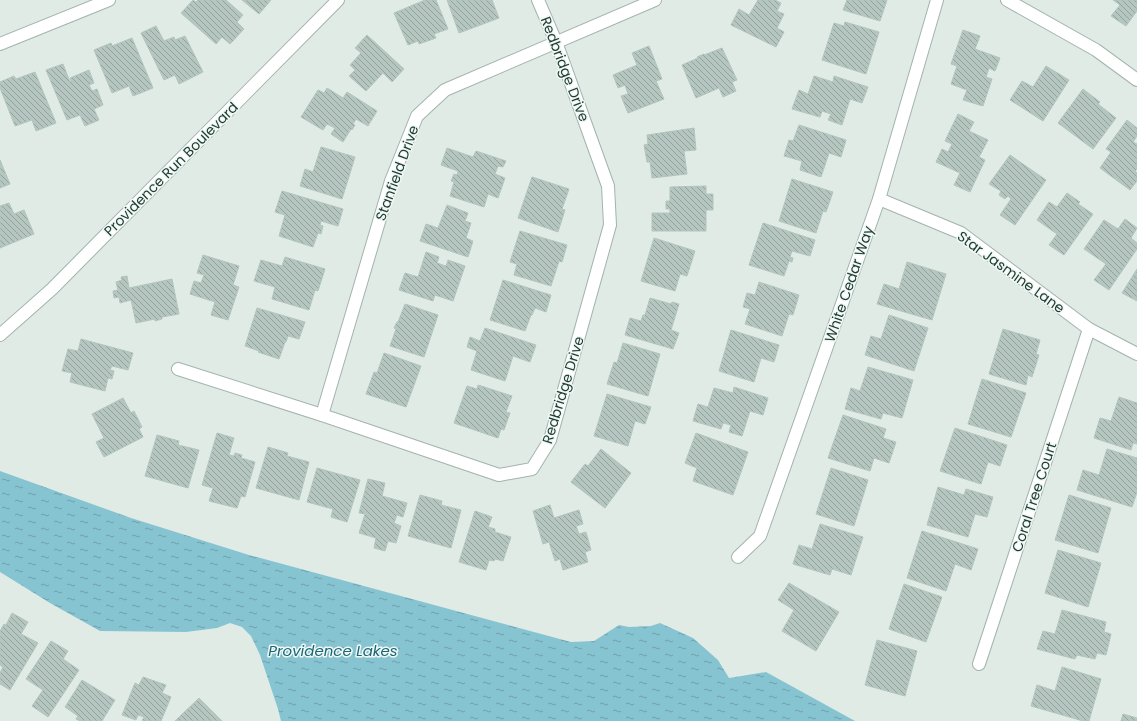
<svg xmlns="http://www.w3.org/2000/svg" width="1137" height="721" viewBox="0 0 1137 721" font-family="Poppins,sans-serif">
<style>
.water{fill:url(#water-ripples)}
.building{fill:url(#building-back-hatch);stroke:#b2c5be}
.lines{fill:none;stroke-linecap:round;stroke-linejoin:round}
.minor-casing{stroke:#a3b3ad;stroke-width:14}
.minor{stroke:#fff;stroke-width:12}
.labels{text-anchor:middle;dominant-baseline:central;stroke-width:3;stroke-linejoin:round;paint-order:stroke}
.street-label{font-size:14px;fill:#203c35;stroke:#f0f8f4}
.water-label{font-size:15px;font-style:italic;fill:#1a6678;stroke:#f0f8f4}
</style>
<defs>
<pattern id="water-ripples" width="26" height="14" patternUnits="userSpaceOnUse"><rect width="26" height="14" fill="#87c4d2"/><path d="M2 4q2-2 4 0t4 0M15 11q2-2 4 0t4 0" fill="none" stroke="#6ea0ab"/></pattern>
<pattern id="building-back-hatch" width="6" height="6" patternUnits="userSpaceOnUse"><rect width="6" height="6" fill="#b5c6c0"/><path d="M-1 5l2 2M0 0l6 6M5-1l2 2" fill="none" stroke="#93a29d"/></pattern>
</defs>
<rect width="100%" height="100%" fill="#e0ebe6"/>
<polygon class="water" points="0,471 131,518 249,555 571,642 594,641 619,625 629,627 651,626 660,623 693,638 718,660 729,678 766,672 855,721 281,721 278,709 260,655 251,636 242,627 230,623 217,628 186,632 100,631 50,603 0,572"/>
<g class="building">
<polygon points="193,0 196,2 198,0 226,0 243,15 237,22 244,29 230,44 222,37 216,44 181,13"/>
<polygon points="242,0 271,0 259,14"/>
<polygon points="425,0 436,0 448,29 434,34 436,38 419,44 418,41 408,45 394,13"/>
<polygon points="447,0 492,0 499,18 459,33"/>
<polygon points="758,0 775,0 781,3 777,11 784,14 777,28 784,32 776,47 731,25 739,9 749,15"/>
<polygon points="847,0 887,0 880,21 843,10"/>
<polygon points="1113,0 1137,0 1137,11 1126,26 1111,16 1120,5"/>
<polygon points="845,22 879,32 866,74 822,60 834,23 844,26"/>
<polygon points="156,26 164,41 174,37 175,40 185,36 203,72 179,84 175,75 164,80 141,33"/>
<polygon points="963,30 980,36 975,49 1000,58 995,71 989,68 986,77 992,79 983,106 963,100 967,90 951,84 957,66 951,64"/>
<polygon points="367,35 404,69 392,82 383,73 366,91 349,76 355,70 350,65 361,53 355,48"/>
<polygon points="132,38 153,88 133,96 129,86 112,93 94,50 111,43 112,46"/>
<polygon points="649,46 662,79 656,81 664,99 628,113 621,96 628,94 625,85 618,88 613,75 637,65 632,53"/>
<polygon points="722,48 737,80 732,82 736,91 723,97 719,88 696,98 682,65 698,58 697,57 704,54 704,55"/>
<polygon points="63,64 70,82 71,81 70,78 89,70 94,83 89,85 92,91 97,89 103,105 94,109 99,120 85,126 80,115 67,120 46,70"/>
<polygon points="1046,66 1069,80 1043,121 1010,100 1022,81 1033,87"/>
<polygon points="35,72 56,123 36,131 32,120 15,126 0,88 0,82 14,76 16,79"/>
<polygon points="814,76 833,82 834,76 868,87 862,103 850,99 842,125 828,120 831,114 822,111 820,117 792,109 799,90 808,94"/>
<polygon points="327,88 343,98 347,92 377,111 368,126 356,119 353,124 355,125 352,130 351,129 343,142 331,134 335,128 327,124 323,130 301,117 318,90 324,93"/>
<polygon points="1083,89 1100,102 1098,104 1116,118 1093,149 1058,123"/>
<polygon points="958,114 974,122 969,131 988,140 979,157 985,160 970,192 954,185 960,173 936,162 942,149 948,152 952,144 945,141"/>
<polygon points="1127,120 1137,128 1137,136 1133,142 1137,144 1137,169 1135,171 1137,173 1137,181 1130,190 1100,168 1111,152 1106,149"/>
<polygon points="799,125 846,140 841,157 829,153 821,177 800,170 802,161 784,156 789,140 793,141"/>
<polygon points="694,128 696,150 684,151 687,174 652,178 650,162 647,162 644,145 648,144 647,135"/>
<polygon points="321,147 355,157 342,199 300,186 305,169 313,172"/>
<polygon points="447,148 473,157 476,151 506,161 503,167 498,166 495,174 505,178 498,198 488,194 484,207 450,196 454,182 451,181 454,174 457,175 458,171 441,165"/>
<polygon points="1010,155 1046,180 1015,225 1000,215 1011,199 1008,196 1005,199 999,195 1001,191 989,184"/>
<polygon points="0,160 10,184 0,188"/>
<polygon points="532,177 569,189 562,209 565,210 558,232 518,218"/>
<polygon points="792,179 833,192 826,212 823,211 816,233 779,221"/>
<polygon points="706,186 706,194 713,194 713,210 706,210 706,231 652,231 652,213 670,213 670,209 666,209 666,201 670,201 670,187"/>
<polygon points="282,191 343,209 338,226 321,221 320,225 323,226 321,234 318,233 313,247 279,236 285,215 275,212"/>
<polygon points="1067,193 1080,202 1078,204 1093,214 1064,255 1049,245 1057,234 1037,220 1049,202 1057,207"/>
<polygon points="9,203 14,214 24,210 34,234 0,248 0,206"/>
<polygon points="447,205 468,213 465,221 471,223 466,238 473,241 468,257 420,241 426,224 438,228"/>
<polygon points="1125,219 1137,228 1131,238 1137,243 1137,249 1109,290 1094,280 1106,264 1084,249 1104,220 1118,229"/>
<polygon points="763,223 815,240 810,256 792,251 790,257 793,258 792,262 789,261 784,276 749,265"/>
<polygon points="520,231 567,245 562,262 559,261 551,286 514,275 517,264 510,262"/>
<polygon points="654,238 695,251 687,276 680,274 675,291 641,281"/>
<polygon points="426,252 439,257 437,263 446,266 448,260 465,266 453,301 435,295 433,301 399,290 405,273 418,277"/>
<polygon points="203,255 239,266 233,285 239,287 228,320 211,315 215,302 190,294 194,281 201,283 204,275 197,273"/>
<polygon points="285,257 325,269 318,291 315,290 309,310 272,299 275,287 254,281 261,260 282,266"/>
<polygon points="907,262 946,274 932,320 877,304 884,284 899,289"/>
<polygon points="1137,269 1137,301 1122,293"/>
<polygon points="127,276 129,288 172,279 179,314 162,317 162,319 155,321 155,319 136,323 131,300 120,303 119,297 114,298 113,291 118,290 116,282 122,280 121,277"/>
<polygon points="503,280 551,295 546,312 535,308 532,315 531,315 525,331 490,320"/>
<polygon points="759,282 799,295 793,315 789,314 782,336 745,324 750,309 743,307 747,293 755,295"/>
<polygon points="650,298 671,304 672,302 679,304 671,330 679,333 673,349 625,335 630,318 641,321 643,315 645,315"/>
<polygon points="405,304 438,315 424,357 390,346 396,329 394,328 397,322 398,322"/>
<polygon points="257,308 305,322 299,339 288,336 286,342 285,342 279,359 258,352 259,351 245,346"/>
<polygon points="889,315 928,328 914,371 865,355 871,336 881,339"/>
<polygon points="485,328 536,345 530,362 513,356 505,381 471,370 477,351 467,347 470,337 480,341"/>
<polygon points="1003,329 1040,340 1036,354 1039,355 1032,377 1028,375 1026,385 989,374"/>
<polygon points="731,330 779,345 774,362 761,358 754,382 719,371"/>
<polygon points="81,339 133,353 128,370 112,366 110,370 114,371 112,379 108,378 105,391 70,382 72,373 62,371 68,349 78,351"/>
<polygon points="623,343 660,354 648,396 607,384 614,362 617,363"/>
<polygon points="384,353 421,366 406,407 366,394 374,372 377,373"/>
<polygon points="868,367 913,380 902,418 883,413 881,419 845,409 851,388 860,391"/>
<polygon points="982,379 1026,393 1011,437 968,424"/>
<polygon points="478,385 512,396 506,412 510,413 504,430 501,429 498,438 454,423 467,386 477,389"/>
<polygon points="734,387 768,398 763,415 750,411 742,436 729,432 731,425 723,423 721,429 693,421 698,404 708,407 714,388 733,393"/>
<polygon points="607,394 651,407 645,424 635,421 628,446 594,436"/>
<polygon points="1119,397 1137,403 1137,444 1133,443 1131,450 1094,438 1100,418 1111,421"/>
<polygon points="123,398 131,413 134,411 142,427 139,429 143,437 104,457 96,442 104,438 92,414"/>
<polygon points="843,415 886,429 883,438 896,442 889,463 874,458 870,471 828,458"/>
<polygon points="955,428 1007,445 1000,466 988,462 981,484 940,471"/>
<polygon points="217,433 234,438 229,455 234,456 235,453 242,455 241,458 255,462 245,497 241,496 237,508 209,501 213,488 202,485"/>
<polygon points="696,433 748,452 733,495 693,481 697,468 685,463"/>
<polygon points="157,435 179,441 178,445 199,450 188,488 145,476"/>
<polygon points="268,447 285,452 288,453 287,456 309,462 299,500 256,488"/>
<polygon points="601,449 631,473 605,508 571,482 585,464 588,466"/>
<polygon points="1107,449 1137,458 1137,492 1132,507 1077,490 1083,470 1099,475"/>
<polygon points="317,468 360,480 347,522 331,517 333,509 307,502"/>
<polygon points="831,468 868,480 854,526 816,514"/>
<polygon points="368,479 385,483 382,496 407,503 403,517 397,515 394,523 401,526 396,543 388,541 385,551 374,548 376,538 359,533 365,514 359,513"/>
<polygon points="938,487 964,495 966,489 993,497 987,517 975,514 968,537 927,525"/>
<polygon points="420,495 442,501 441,505 461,510 451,548 408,536"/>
<polygon points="1069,495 1111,508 1098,553 1055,540"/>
<polygon points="550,505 554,518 579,510 583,524 576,526 579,534 586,532 591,550 585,552 588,562 563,570 560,559 555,561 549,542 543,544 533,511"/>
<polygon points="475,511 492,517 488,527 495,529 495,532 511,537 503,561 495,559 494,561 489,560 486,570 459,562"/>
<polygon points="820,524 863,537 851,575 832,569 830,575 793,564 799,545 812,549"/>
<polygon points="922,531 978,549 971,570 955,564 946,591 907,578"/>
<polygon points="1058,550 1101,563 1088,607 1045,593"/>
<polygon points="789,583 839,612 816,651 782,631 794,610 778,600"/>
<polygon points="904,584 942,597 926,642 889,629"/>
<polygon points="1062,610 1106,622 1104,632 1111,634 1106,655 1097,653 1095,659 1077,655 1075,659 1037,649 1043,631 1055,634"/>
<polygon points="12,613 28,622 21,634 38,643 10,690 0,684 0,673 3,667 0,665 0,631 4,624 6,625"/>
<polygon points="877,640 917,651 905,696 865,685"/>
<polygon points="51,641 68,651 63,659 79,670 48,717 32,706 43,690 26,679"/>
<polygon points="1062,667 1101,679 1089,721 1083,721 1031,706 1037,685 1055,691"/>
<polygon points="143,677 166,685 162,693 171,697 161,721 142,721 144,717 138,715 136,720 122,715 135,683 139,685"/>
<polygon points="82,680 115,700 102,721 80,721 76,719 78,716 65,707"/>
<polygon points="199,698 222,721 175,721"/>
<polygon points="1123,714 1137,718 1137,721 1121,721"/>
</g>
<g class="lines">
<defs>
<g id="minor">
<polyline points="1007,0 1096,50 1137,80"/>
<polyline points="0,44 109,0"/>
<polyline points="879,199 961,233 1089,329 1137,354"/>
<polyline points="0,335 52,289 338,0"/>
<polyline points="178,369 322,415 499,475 532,469 550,440 610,225 608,186 556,42 538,0"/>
<polyline points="322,415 391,181 417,116 445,90 655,0"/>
<polyline points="738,557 760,536 879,199 937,0"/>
<polyline points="979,664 1089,329"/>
</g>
</defs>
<use href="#minor" class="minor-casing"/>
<use href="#minor" class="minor"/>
</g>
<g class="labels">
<g class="street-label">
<text transform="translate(565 69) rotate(69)">Redbridge Drive</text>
<text transform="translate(171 169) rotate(-45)">Providence Run Boulevard</text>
<text transform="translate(397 173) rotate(-70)">Stanfield Drive</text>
<text transform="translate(1011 272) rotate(36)">Star Jasmine Lane</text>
<text transform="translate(849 284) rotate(-71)">White Cedar Way</text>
<text transform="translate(563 390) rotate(-73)">Redbridge Drive</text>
<text transform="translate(1034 497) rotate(-72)">Coral Tree Court</text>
</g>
<g class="water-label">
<text x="333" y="650">Providence Lakes</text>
</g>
</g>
</svg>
